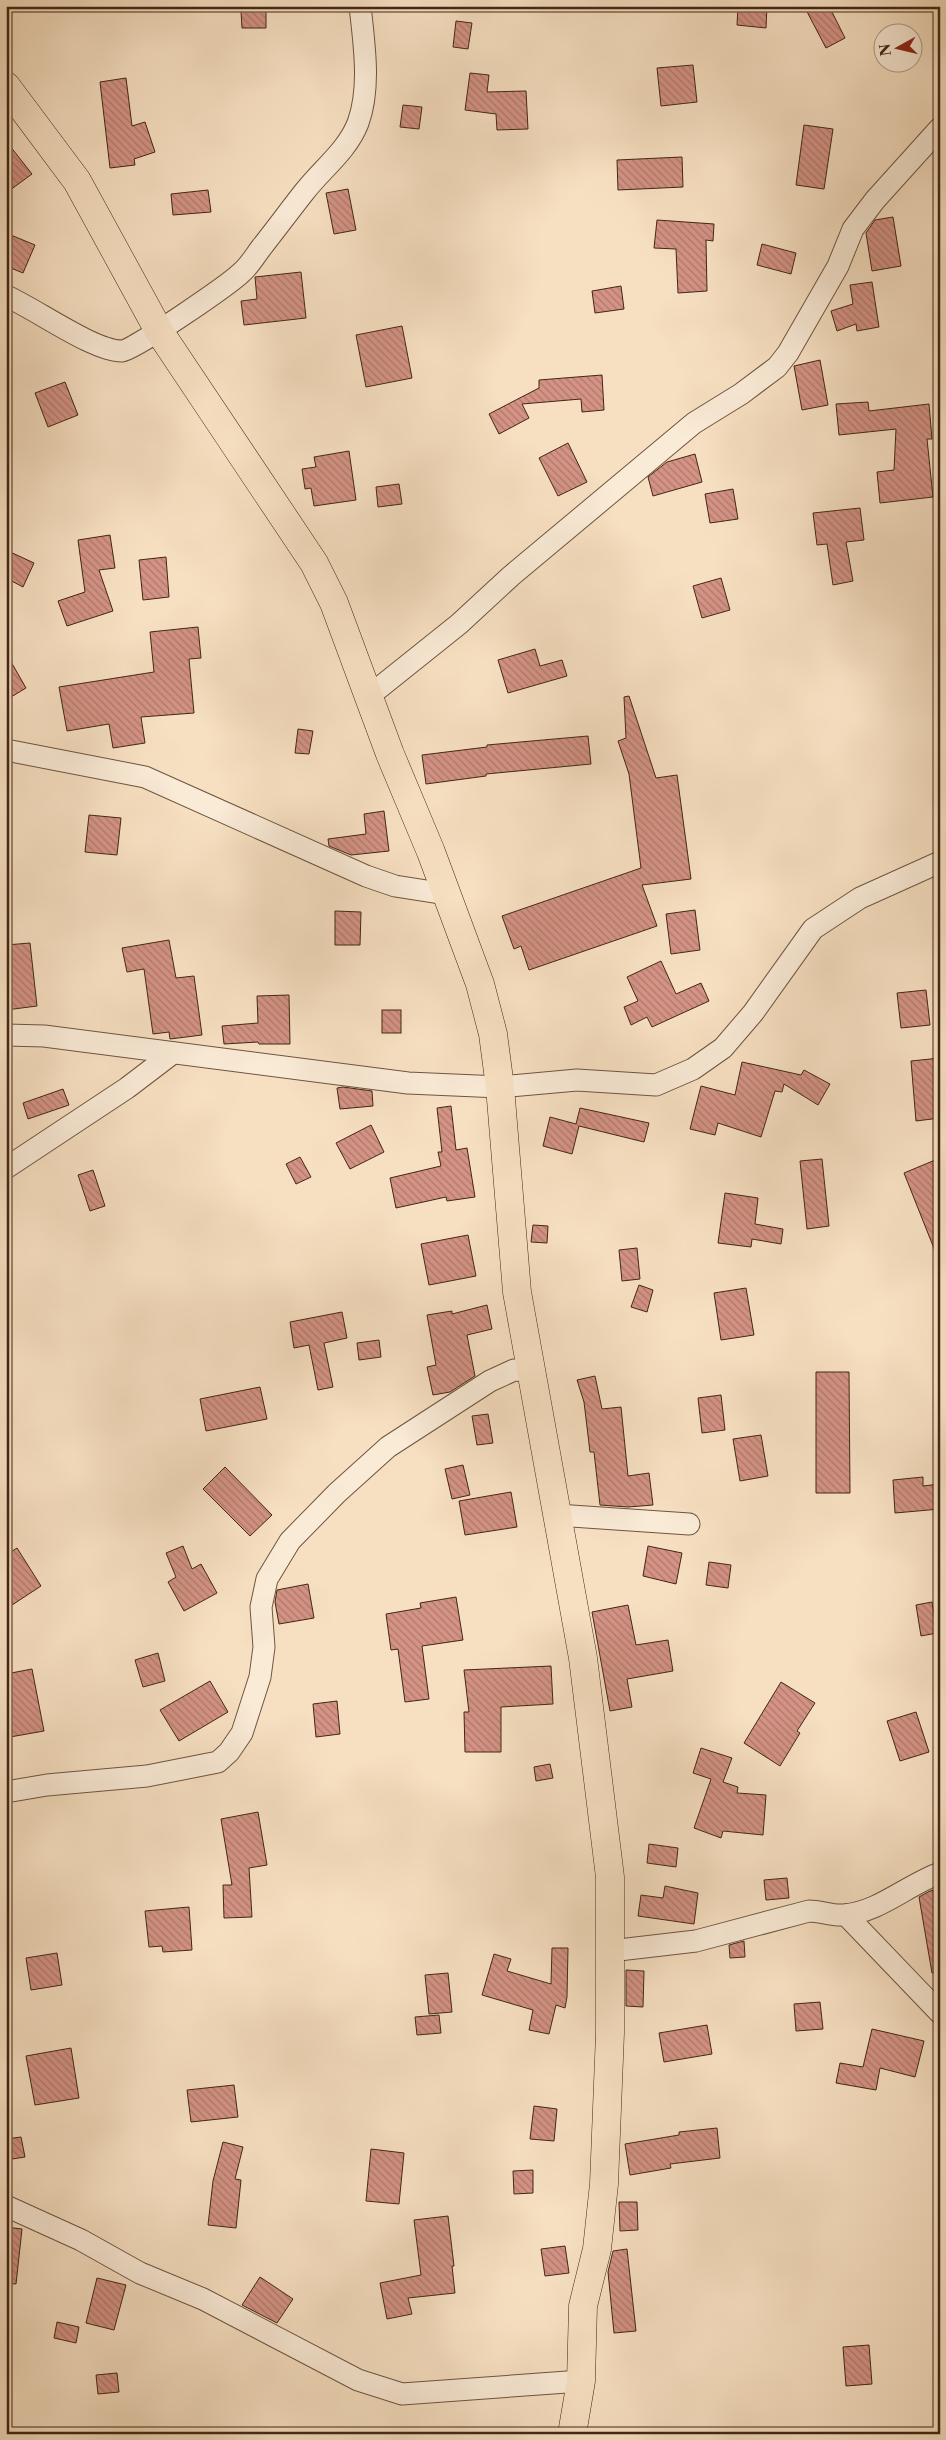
<svg xmlns="http://www.w3.org/2000/svg" width="946" height="2440" viewBox="0 0 946 2440" font-family="'Libre Caslon Text',serif">
<style>
.building{fill:url(#building-back-hatch);stroke:#422615}
.lines{fill:none;stroke-linecap:round;stroke-linejoin:round}
.minor-casing{stroke:#6f5440;stroke-width:23}
.major-casing{stroke:#422615;stroke-width:29}
.minor{stroke:#faebd7;stroke-width:21}
.major{stroke:#f7e0c2;stroke-width:28}
</style>
<defs>
<pattern id="building-back-hatch" width="6" height="6" patternUnits="userSpaceOnUse" patternTransform="scale(1.25)"><rect width="6" height="6" fill="#d49385"/><path d="M-1 5l2 2M0 0l6 6M5-1l2 2" fill="none" stroke="#ae786c"/></pattern>
</defs>
<rect width="100%" height="100%" fill="#f7e0c2"/>
<filter id="stains"><feTurbulence type="fractalNoise" baseFrequency=".004" numOctaves="4"/><feColorMatrix values="0 0 0 0 .2 0 0 0 0 .09 0 0 0 0 .02 0 0 0 .5 -.17"/></filter>
<radialGradient id="worn" r=".72"><stop offset=".6" stop-color="#630" stop-opacity="0"/><stop offset="1" stop-color="#630" stop-opacity=".3"/></radialGradient>
<g class="building">
<polygon points="738,6 767,6 766,28 737,25"/>
<polygon points="804,6 829,6 845,38 826,48"/>
<polygon points="241,11 266,11 266,28 242,28"/>
<polygon points="456,21 472,23 468,49 453,47"/>
<polygon points="693,65 697,102 661,106 657,68"/>
<polygon points="470,73 489,75 487,92 526,91 528,129 497,130 496,114 465,110"/>
<polygon points="126,78 132,126 145,122 155,152 134,159 135,165 110,168 100,82"/>
<polygon points="403,105 422,107 419,129 400,127"/>
<polygon points="804,125 833,129 824,189 796,185"/>
<polygon points="6,141 32,174 6,193"/>
<polygon points="682,157 683,187 618,190 617,160"/>
<polygon points="348,189 356,230 334,234 326,193"/>
<polygon points="208,190 211,212 173,215 171,194"/>
<polygon points="893,217 901,266 872,271 866,233 875,220"/>
<polygon points="657,220 714,224 713,241 706,240 707,291 678,293 676,249 654,248"/>
<polygon points="6,233 35,245 23,273 6,266"/>
<polygon points="762,244 796,253 791,274 757,265"/>
<polygon points="301,272 306,318 244,325 241,301 257,299 255,277"/>
<polygon points="872,282 879,327 857,331 856,324 837,331 831,311 853,304 850,285"/>
<polygon points="621,286 624,309 595,313 592,291"/>
<polygon points="402,326 412,378 366,387 356,335"/>
<polygon points="820,360 828,405 802,410 794,366"/>
<polygon points="602,375 604,410 582,412 581,399 522,404 529,418 499,434 489,414 539,388 539,380"/>
<polygon points="65,382 78,415 48,427 35,393"/>
<polygon points="868,402 869,411 929,404 932,439 927,439 933,497 880,503 877,472 894,470 896,429 839,435 836,404"/>
<polygon points="568,443 587,482 558,496 539,458"/>
<polygon points="349,451 356,500 314,506 311,488 305,489 302,469 316,467 314,457"/>
<polygon points="695,454 702,482 653,496 648,477 667,462"/>
<polygon points="399,484 402,504 378,507 376,487"/>
<polygon points="733,489 738,519 710,523 705,494"/>
<polygon points="860,508 864,540 846,542 853,581 833,585 827,544 817,545 813,513"/>
<polygon points="110,535 115,568 99,570 113,611 67,626 58,601 85,592 78,540"/>
<polygon points="6,550 34,563 23,587 6,578"/>
<polygon points="166,557 169,597 143,600 139,560"/>
<polygon points="721,578 730,610 702,618 693,586"/>
<polygon points="198,627 201,658 189,659 194,713 141,717 145,743 113,748 109,724 67,731 59,687 154,672 150,632"/>
<polygon points="535,649 540,666 562,660 567,676 508,693 498,660"/>
<polygon points="6,653 26,688 6,700"/>
<polygon points="629,696 656,778 677,775 691,879 642,885 657,926 529,970 521,946 514,949 502,916 641,868 629,774 618,741 626,738 624,697"/>
<polygon points="298,729 313,731 309,754 295,753"/>
<polygon points="588,736 591,764 486,774 486,776 426,784 422,755 487,747 487,745"/>
<polygon points="384,811 389,851 351,855 329,846 328,839 366,834 364,814"/>
<polygon points="89,815 121,818 117,855 85,852"/>
<polygon points="695,910 700,950 671,954 666,914"/>
<polygon points="335,911 361,912 360,945 335,945"/>
<polygon points="169,940 176,978 194,976 202,1035 170,1039 169,1032 153,1034 144,969 127,972 122,948"/>
<polygon points="30,943 37,1006 6,1010 6,945"/>
<polygon points="661,961 676,994 701,983 709,1001 652,1027 647,1017 631,1025 624,1007 638,1001 627,977"/>
<polygon points="926,990 930,1025 901,1028 897,993"/>
<polygon points="289,995 290,1044 259,1044 258,1042 224,1044 222,1026 258,1023 257,996"/>
<rect x="382" y="1010" width="19" height="23"/>
<polygon points="940,1058 940,1118 916,1121 911,1061"/>
<polygon points="742,1062 801,1075 804,1070 830,1084 818,1105 784,1084 782,1092 775,1091 761,1137 718,1123 715,1135 690,1129 701,1086 735,1095"/>
<polygon points="343,1087 372,1091 373,1106 340,1109 337,1088"/>
<polygon points="63,1089 69,1105 28,1119 23,1103"/>
<polygon points="451,1106 456,1150 467,1148 475,1197 447,1201 446,1197 396,1208 390,1178 441,1166 438,1152 442,1152 437,1108"/>
<polygon points="580,1108 649,1123 644,1142 579,1126 572,1154 543,1146 550,1117 576,1124"/>
<polygon points="371,1125 384,1152 350,1169 336,1143"/>
<polygon points="300,1157 311,1177 296,1184 286,1164"/>
<polygon points="940,1158 940,1261 939,1261 904,1173"/>
<polygon points="822,1159 829,1226 807,1229 800,1161"/>
<polygon points="93,1170 105,1206 90,1211 78,1175"/>
<polygon points="725,1193 758,1198 755,1224 783,1229 781,1244 752,1239 751,1247 718,1243"/>
<polygon points="533,1225 548,1226 547,1243 531,1242"/>
<polygon points="468,1235 476,1276 429,1285 421,1244"/>
<polygon points="637,1248 640,1279 622,1281 619,1250"/>
<polygon points="639,1285 653,1290 647,1312 631,1307"/>
<polygon points="746,1288 754,1335 721,1340 714,1293"/>
<polygon points="487,1305 492,1329 467,1335 475,1376 450,1392 433,1395 427,1367 436,1365 427,1315 452,1311 452,1314"/>
<polygon points="342,1312 347,1338 324,1343 333,1387 318,1390 309,1345 294,1348 290,1322"/>
<polygon points="379,1340 381,1357 359,1360 357,1343"/>
<polygon points="816,1372 849,1372 850,1493 816,1493"/>
<polygon points="595,1376 602,1409 621,1407 628,1476 649,1473 653,1505 628,1507 600,1505 594,1452 590,1452 584,1402 577,1380"/>
<polygon points="260,1387 267,1419 206,1431 200,1399"/>
<polygon points="721,1395 725,1430 702,1433 698,1398"/>
<polygon points="488,1414 493,1443 477,1445 472,1416"/>
<polygon points="761,1435 768,1476 740,1481 733,1439"/>
<polygon points="463,1465 470,1495 452,1499 445,1469"/>
<polygon points="225,1467 272,1515 250,1536 203,1489"/>
<polygon points="923,1477 923,1486 940,1484 940,1509 895,1513 893,1480"/>
<polygon points="511,1492 517,1527 465,1535 459,1501"/>
<polygon points="183,1546 192,1569 201,1564 217,1593 184,1611 168,1582 176,1577 166,1553"/>
<polygon points="648,1546 682,1553 676,1584 643,1576"/>
<polygon points="17,1548 41,1586 6,1609 6,1555"/>
<polygon points="709,1562 731,1565 728,1588 706,1585"/>
<polygon points="308,1584 314,1618 279,1624 275,1602 277,1590"/>
<polygon points="456,1597 463,1640 422,1646 429,1699 405,1702 398,1649 391,1650 386,1614 421,1608 420,1603"/>
<polygon points="932,1602 937,1633 921,1636 916,1605"/>
<polygon points="628,1605 636,1645 668,1640 673,1671 627,1679 632,1707 610,1711 592,1612"/>
<polygon points="158,1653 165,1681 143,1687 135,1660"/>
<polygon points="551,1666 553,1704 501,1707 501,1752 465,1752 464,1712 469,1712 464,1670"/>
<polygon points="32,1669 44,1731 10,1737 6,1716 6,1674"/>
<polygon points="210,1681 228,1712 179,1741 160,1710"/>
<polygon points="781,1682 815,1703 797,1731 800,1733 780,1766 744,1743"/>
<polygon points="337,1701 340,1734 316,1737 313,1704"/>
<polygon points="916,1712 929,1752 900,1761 887,1721"/>
<polygon points="701,1748 732,1758 723,1782 738,1787 737,1793 766,1795 763,1835 723,1831 721,1838 694,1828 711,1779 693,1773"/>
<polygon points="550,1764 553,1778 536,1781 534,1767"/>
<polygon points="258,1812 267,1865 249,1868 252,1917 224,1918 223,1885 232,1885 221,1819"/>
<polygon points="649,1844 678,1848 676,1867 647,1863"/>
<polygon points="787,1878 789,1898 766,1900 764,1880"/>
<polygon points="665,1886 698,1893 694,1924 638,1916 641,1895 663,1898"/>
<polygon points="940,1889 940,1972 932,1973 919,1897 930,1891"/>
<polygon points="189,1907 192,1950 163,1952 162,1946 149,1947 145,1911"/>
<polygon points="744,1941 745,1957 730,1958 729,1945"/>
<polygon points="552,1948 568,1948 567,1997 565,2008 556,2005 549,2034 529,2030 533,2010 482,1995 494,1954 511,1959 507,1971 551,1984"/>
<polygon points="57,1953 62,1985 31,1990 26,1958"/>
<polygon points="626,1970 644,1971 643,2007 626,2006"/>
<polygon points="448,1973 452,2012 429,2014 425,1975"/>
<polygon points="820,2002 823,2029 796,2031 794,2004"/>
<polygon points="439,2015 441,2033 417,2035 415,2017"/>
<polygon points="707,2025 712,2054 664,2062 659,2033"/>
<polygon points="872,2029 924,2041 915,2077 880,2068 876,2090 836,2083 840,2063 863,2067"/>
<polygon points="71,2048 79,2098 35,2105 26,2056"/>
<polygon points="234,2085 238,2117 191,2122 187,2090"/>
<polygon points="534,2106 557,2109 554,2141 530,2139"/>
<polygon points="717,2128 720,2158 670,2164 671,2168 630,2175 625,2144 679,2135 679,2132"/>
<polygon points="21,2137 25,2157 6,2160 6,2139"/>
<polygon points="223,2142 243,2147 235,2179 241,2180 236,2228 208,2225 213,2181"/>
<polygon points="371,2149 404,2153 399,2204 366,2201"/>
<polygon points="533,2170 533,2193 514,2194 513,2171"/>
<polygon points="619,2202 637,2202 638,2230 620,2231"/>
<polygon points="448,2216 454,2266 452,2266 455,2293 408,2298 412,2314 387,2319 380,2283 421,2275 414,2220"/>
<polygon points="6,2227 22,2229 16,2284 6,2283"/>
<polygon points="565,2246 569,2273 545,2276 541,2249"/>
<polygon points="627,2249 636,2331 614,2333 608,2272 613,2251"/>
<polygon points="260,2277 293,2299 277,2323 242,2305"/>
<polygon points="97,2278 126,2285 114,2330 86,2323"/>
<polygon points="57,2322 79,2327 76,2343 54,2338"/>
<polygon points="869,2345 872,2384 846,2386 843,2347"/>
<polygon points="117,2373 119,2392 98,2394 96,2375"/>
</g>
<g class="lines">
<defs>
<g id="minor">
<path d="M6 296C36 309 93 351 122 351 134 350 230 284 242 272 249 266 255 256 261 248 276 229 290 210 305 191 323 168 347 151 358 123 371 88 364 43 360 6"/>
<polyline points="369,696 459,624 511,576 694,423 741,394 777,367 788,353 838,266 853,229 875,200 940,128"/>
<polyline points="6,750 145,777 366,876 395,886 446,894"/>
<polyline points="6,1035 44,1036 408,1083 500,1087 577,1080 656,1085 693,1069 723,1048 753,1013 813,929 860,898 940,862"/>
<polyline points="6,1168 127,1088 173,1053"/>
<polyline points="557,1515 689,1524"/>
<polyline points="6,1792 47,1785 147,1776 218,1762 229,1752 242,1733 260,1677 264,1647 261,1607 267,1579 290,1541 337,1493 388,1447 490,1381 514,1370 530,1371"/>
<polyline points="846,1915 940,2013"/>
<path d="M610 1951 696 1941 809 1911C821 1911 831 1916 844 1915 879 1912 907 1885 940 1873"/>
<polyline points="6,2206 81,2240 140,2273 203,2299 358,2380 402,2394 581,2381"/>
</g>
<polyline id="major" points="6,86 77,181 159,331 314,563 334,603 390,754 431,852 480,984 493,1034 500,1087 517,1292 583,1658 610,1877 610,2033 604,2184 597,2249 583,2306 581,2381 572,2434"/>
</defs>
<use href="#minor" class="minor-casing"/>
<use href="#major" class="major-casing"/>
<use href="#minor" class="minor"/>
<use href="#major" class="major"/>
</g>
<rect width="946" height="2440" fill="none" stroke="#f7e0c2" stroke-width="25"/>
<rect x="8" y="8" width="931" height="2425" fill="none" stroke="#422615" stroke-width="2.5"/>
<rect x="12" y="12" width="921" height="2415" fill="none" stroke="#422615"/>
<g transform="translate(898 48) rotate(262)"><circle r="24" fill="#faebd7" stroke="#b09c89"/>
<path d="M0-4L9 19L0 12L-9 19Z" fill="#8f2418"/>
<text y="-8" font-size="14" font-weight="bold" text-anchor="middle" fill="#422615">N</text>
</g>
<rect width="100%" height="100%" filter="url(#stains)"/>
<rect width="100%" height="100%" fill="url(#worn)"/>
</svg>
